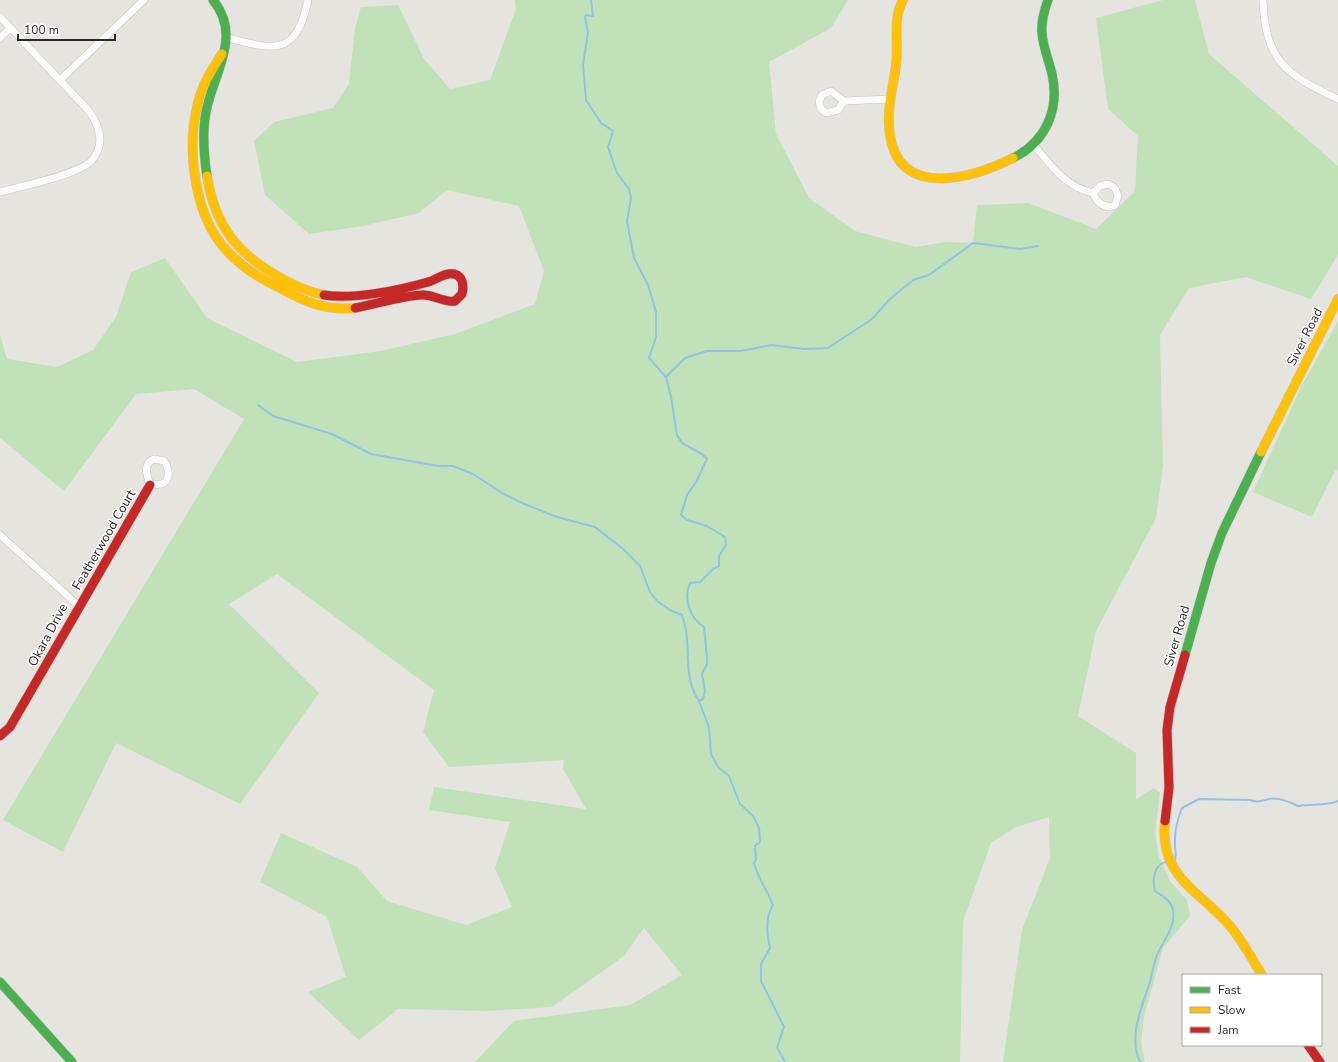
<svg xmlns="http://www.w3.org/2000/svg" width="1338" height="1062" viewBox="0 0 1338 1062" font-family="'Nunito Sans',sans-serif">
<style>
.green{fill:#c1e1b8}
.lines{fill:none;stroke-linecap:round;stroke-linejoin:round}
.stream{stroke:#94c1e6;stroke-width:2}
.street-casing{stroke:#c4c3c3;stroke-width:8}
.fast-casing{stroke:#c4c3c3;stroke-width:10}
.slow-casing{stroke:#c4c3c3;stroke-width:10}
.jam-casing{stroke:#c4c3c3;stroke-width:10}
.street{stroke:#fbfbfa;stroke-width:7}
.fast{stroke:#4caf50;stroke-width:9}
.slow{stroke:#ffc107;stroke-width:9}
.jam{stroke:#c62828;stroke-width:9}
.labels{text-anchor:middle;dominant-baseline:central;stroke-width:3;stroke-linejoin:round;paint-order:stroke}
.street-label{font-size:13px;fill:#282828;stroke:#fff}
</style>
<rect width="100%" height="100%" fill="#e6e4de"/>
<g class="green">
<polygon points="515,0 848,0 831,28 769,62 776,134 809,198 855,231 916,247 945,242 973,243 977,205 1028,203 1096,229 1135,191 1138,136 1108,109 1096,18 1163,0 1195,0 1209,54 1338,166 1338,255 1311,299 1246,277 1189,288 1160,335 1163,466 1156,518 1096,631 1078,716 1136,753 1136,799 1154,788 1160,793 1155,833 1159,857 1170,881 1187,900 1190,916 1163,948 1144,1016 1141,1043 1145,1062 1003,1062 1022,930 1050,858 1049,817 1016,827 991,843 963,921 960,1062 475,1062 514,1021 630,1005 682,975 644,928 624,956 552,1007 487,1011 398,1009 359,1040 308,992 346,977 327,917 260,882 281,833 357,867 387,901 466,925 512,907 495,868 510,822 429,810 434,787 586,809 563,769 564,760 449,767 423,732 434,690 277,574 229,604 319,693 240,804 116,743 63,852 3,820 244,419 194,389 136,394 64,491 0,438 0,335 7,359 57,367 93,350 116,317 131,272 165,258 207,318 297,362 381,351 455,334 535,304 544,271 519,206 447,190 419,213 363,226 309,234 265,195 254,141 274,122 333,108 349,84 355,29 361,7 398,5 424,59 450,89 490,80 516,9"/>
<polygon points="1338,321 1338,470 1335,471 1312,517 1253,492 1301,387"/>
</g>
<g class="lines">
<g class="stream">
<path d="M591 0 593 16 586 15 585 17 588 33 583 64 586 100 601 123 613 131 608 147 617 173 629 189 631 198 627 221 634 258 648 285 656 312V337L649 358 666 377 671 397 677 435 682 443 702 454 707 459 696 482 687 495 681 515 687 520 707 526 725 537 726 545 719 556V566L713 569 700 582 690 583C683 599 690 618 704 627L707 658V664L702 674 705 691 703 699 699 701 709 727 711 754 718 767 729 776 740 804 753 816 759 828 760 842 755 846 756 859 754 863C758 879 767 890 773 905 765 917 767 935 770 948L761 964V981L784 1027 777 1047 785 1062"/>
<polyline points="666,377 685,358 707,351 741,351 771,345 804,349 828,348 872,319 890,299 913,280 929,275 973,243 1020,249 1038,246"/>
<path d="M258 405 273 416 332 434 371 454 438 466H453L473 474 502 493 522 503 557 517 595 527 622 548 640 566 650 592 657 601 670 610 682 615C693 643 681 675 699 701"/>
<path d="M1175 860C1177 851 1174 848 1175 839 1175 828 1178 818 1182 808L1199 799 1250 800C1258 803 1261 801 1269 799 1278 797 1290 802 1298 806 1312 803 1325 807 1338 801"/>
<path d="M1140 1062C1128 1037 1142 1006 1150 982 1152 973 1154 963 1157 955 1163 940 1176 928 1173 910 1171 900 1162 896 1155 891 1152 880 1154 863 1167 862"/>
</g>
<defs>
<g id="street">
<path d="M1263 0C1265 60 1286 75 1338 99"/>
<path d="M0 17 88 110C99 124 106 144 92 160 81 174 19 187 0 192"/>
<polyline points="0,38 10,28"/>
<path d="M228 38C274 50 296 57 308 0"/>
<polyline points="60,80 144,0"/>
<polygon points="831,91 844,101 838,110 826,113 821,109 819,102 822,95"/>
<polyline points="844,101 890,99"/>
<path d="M1034 145C1051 166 1066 187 1093 193"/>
<path d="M1108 184 1115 188 1118 196 1115 205 1110 207C1101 206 1096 201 1093 193L1100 186Z"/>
<path d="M154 459 164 461C169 468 171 480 162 484L150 485C147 475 142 464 154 459Z"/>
<polyline points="0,535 80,607"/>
</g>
<g id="fast">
<path d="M1013 158C1046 142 1060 109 1052 74 1049 61 1043 47 1042 33 1041 21 1044 11 1048 0"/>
<path d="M207 176C204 156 202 133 206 112 213 74 243 36 213 0"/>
<polyline points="1185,655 1211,563 1222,533 1261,452"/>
<polyline points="0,982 72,1062"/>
</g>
<g id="slow">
<path d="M903 0C892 20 899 43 896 65 893 88 886 111 890 135 899 200 973 178 1013 158"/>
<path d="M222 54C212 69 202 85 198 103 186 149 194 217 228 252 243 268 261 279 280 288 305 302 326 311 355 308"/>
<path d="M207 176C215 225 236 253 279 277 293 285 308 292 324 295"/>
<polyline points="1261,452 1338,299"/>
<path d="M1165 821C1159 877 1199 890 1230 926 1242 940 1252 959 1262 975"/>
</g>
<g id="jam">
<path d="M324 295C353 300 400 290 428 282 437 280 444 272 454 274 463 276 464 286 462 294L455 301C443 303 434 294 422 295 400 296 377 304 355 308"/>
<polyline points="0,736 10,727 150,485"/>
<polyline points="1165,821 1169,788 1167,730 1170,707 1185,655"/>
<polyline points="1308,1045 1320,1062"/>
</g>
</defs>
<use href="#street" class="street-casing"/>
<use href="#fast" class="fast-casing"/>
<use href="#slow" class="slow-casing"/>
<use href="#jam" class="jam-casing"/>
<use href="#street" class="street"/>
<use href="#fast" class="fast"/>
<use href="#slow" class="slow"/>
<use href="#jam" class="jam"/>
</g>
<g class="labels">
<g class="street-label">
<text transform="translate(1305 337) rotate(-63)">Siver Road</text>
<text transform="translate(104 540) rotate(-60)">Featherwood Court</text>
<text transform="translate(48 635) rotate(-62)">Okara Drive</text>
<text transform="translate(1177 636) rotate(-74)">Siver Road</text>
</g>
</g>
<rect x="1182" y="974" width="140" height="72" fill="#ffffff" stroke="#a9a9a9"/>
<rect x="1190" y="987" width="20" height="6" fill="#4caf50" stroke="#a9a9a9"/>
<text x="1218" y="994" font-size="12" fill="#282828">Fast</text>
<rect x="1190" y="1007" width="20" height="6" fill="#ffc107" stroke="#a9a9a9"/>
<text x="1218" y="1014" font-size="12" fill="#282828">Slow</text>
<rect x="1190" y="1027" width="20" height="6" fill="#c62828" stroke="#a9a9a9"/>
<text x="1218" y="1034" font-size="12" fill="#282828">Jam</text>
<path d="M18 34v6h97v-6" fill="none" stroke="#282828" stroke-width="2"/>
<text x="24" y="34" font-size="12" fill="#282828" stroke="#ffffff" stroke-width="3" paint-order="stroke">100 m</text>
</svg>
